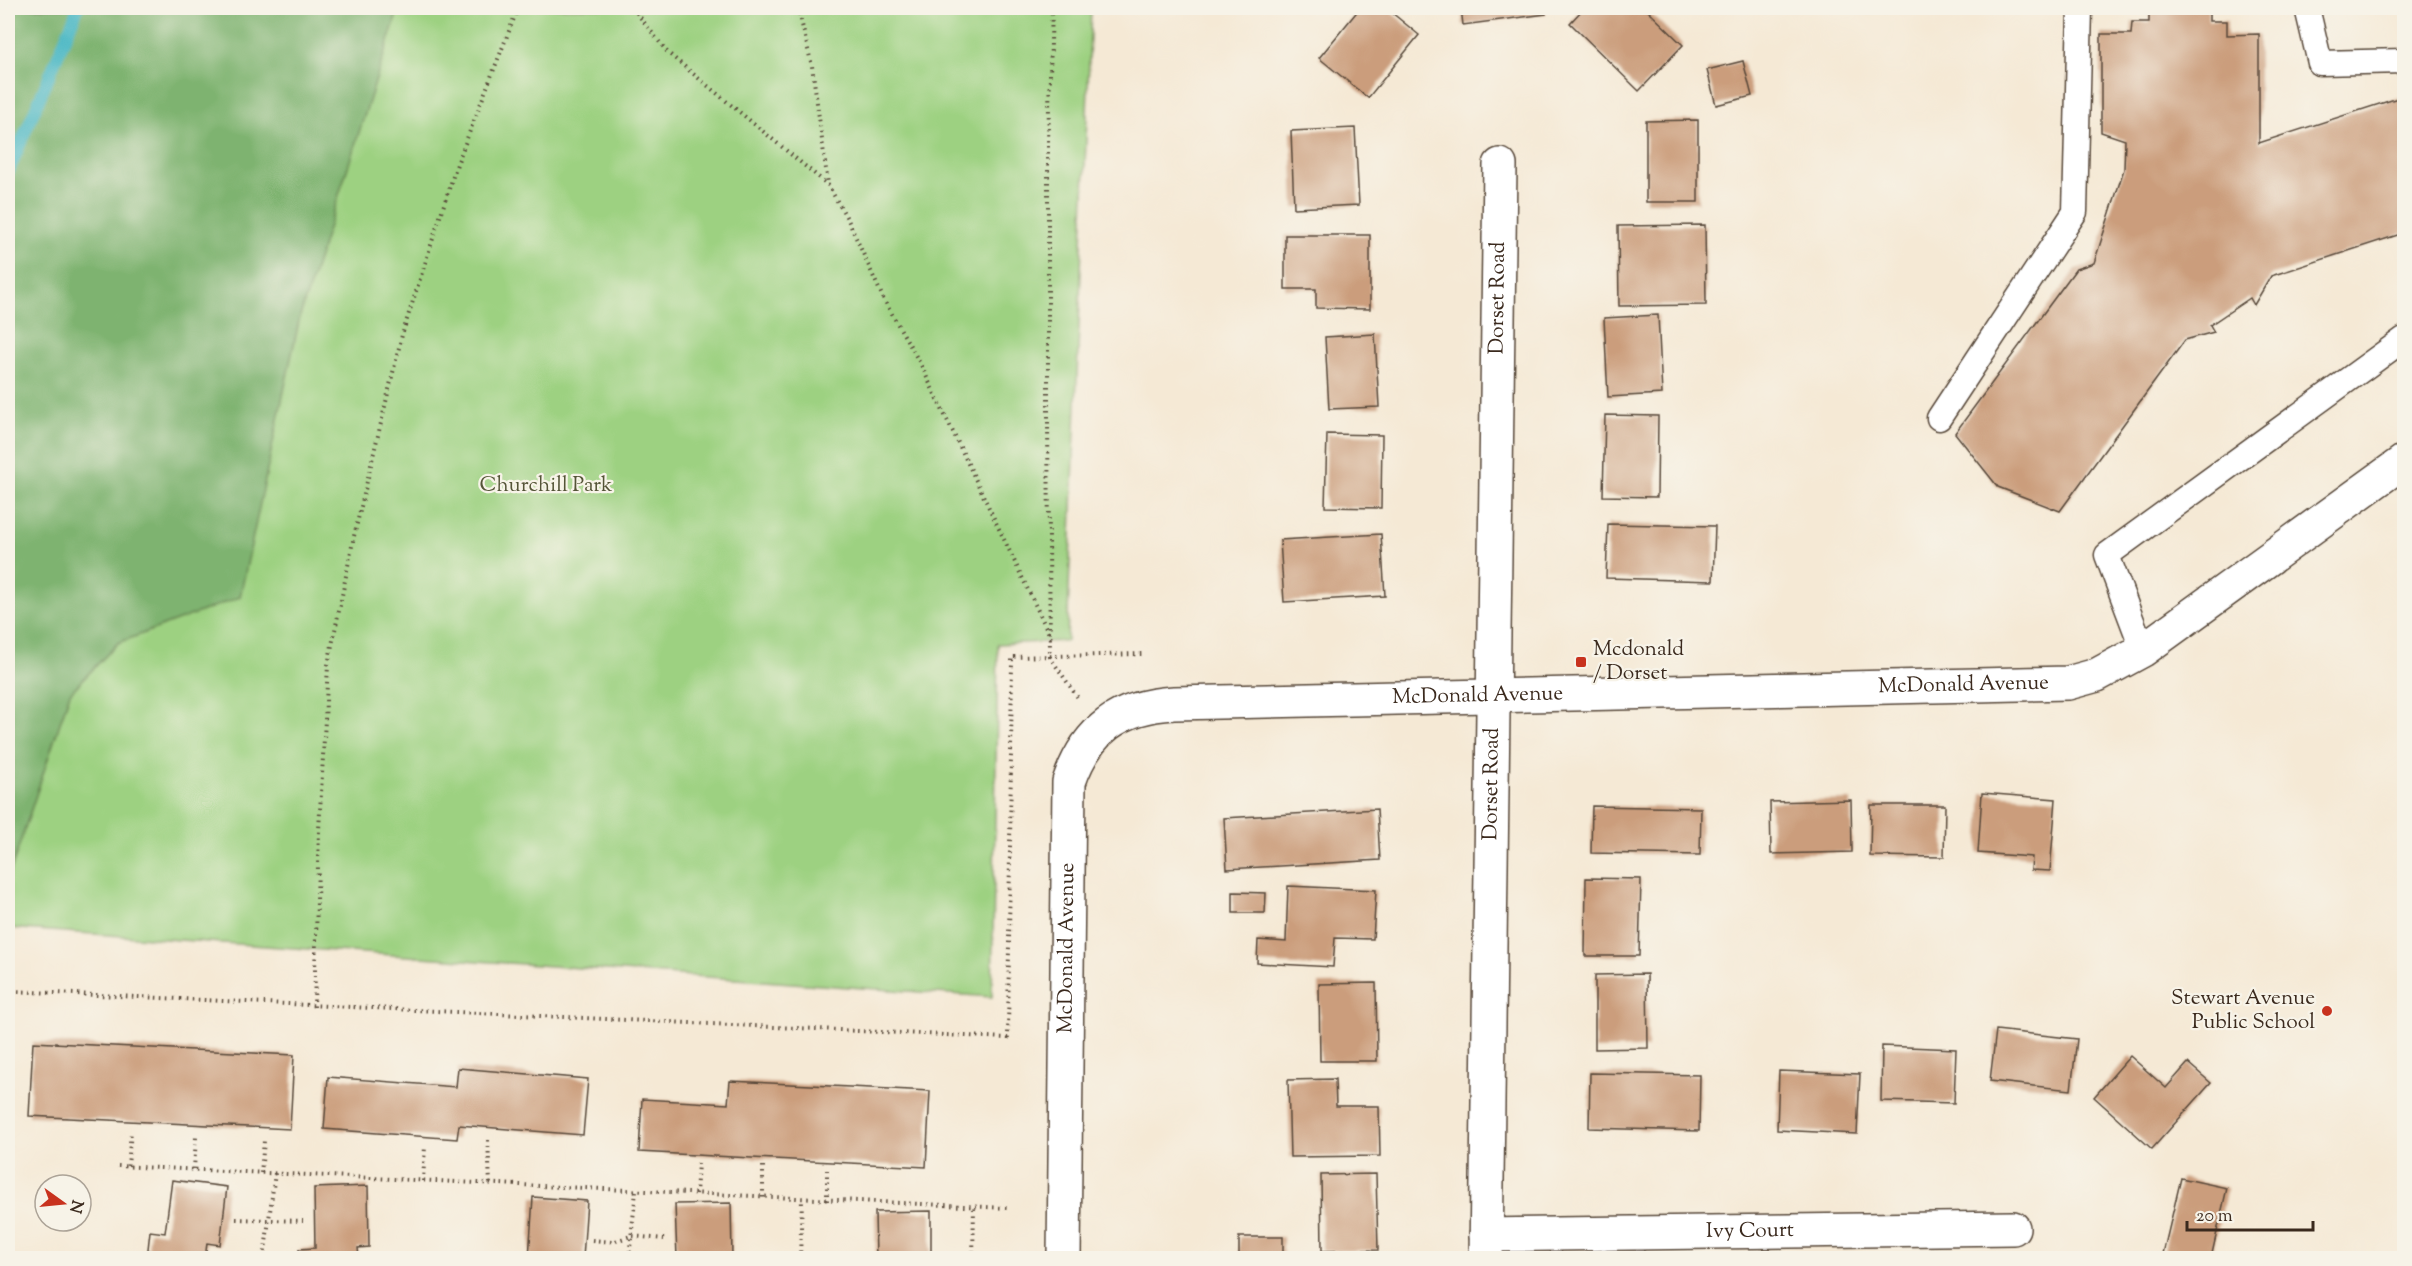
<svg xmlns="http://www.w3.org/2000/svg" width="2412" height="1266" viewBox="0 0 2412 1266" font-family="'Sorts Mill Goudy',serif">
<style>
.green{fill:#9dd181;stroke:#6c7e50;stroke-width:1.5}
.forest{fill:#7eb36f;stroke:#5c6e46;stroke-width:1.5}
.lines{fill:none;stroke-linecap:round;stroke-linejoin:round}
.stream{stroke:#49b7c4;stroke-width:12}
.building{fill:#cb9d7c}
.service-casing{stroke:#574739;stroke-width:27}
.minor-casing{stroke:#574739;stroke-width:36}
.path{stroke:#574739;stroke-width:4;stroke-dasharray:1.5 4.5;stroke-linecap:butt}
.service{stroke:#fff;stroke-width:24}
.minor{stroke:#fff;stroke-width:33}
.poi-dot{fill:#c8321e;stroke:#f7f3e8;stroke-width:2}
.labels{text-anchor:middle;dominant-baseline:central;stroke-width:4.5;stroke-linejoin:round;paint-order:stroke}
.street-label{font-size:21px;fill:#3b2a1e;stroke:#f7f3e8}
.park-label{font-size:21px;fill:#545437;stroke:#f7f3e8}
.poi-label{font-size:21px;fill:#3b2a1e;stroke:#f7f3e8;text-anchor:start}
</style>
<rect width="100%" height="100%" fill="#f7f3e8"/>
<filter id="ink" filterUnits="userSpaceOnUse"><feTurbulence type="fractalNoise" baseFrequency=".0167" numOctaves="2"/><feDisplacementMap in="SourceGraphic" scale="12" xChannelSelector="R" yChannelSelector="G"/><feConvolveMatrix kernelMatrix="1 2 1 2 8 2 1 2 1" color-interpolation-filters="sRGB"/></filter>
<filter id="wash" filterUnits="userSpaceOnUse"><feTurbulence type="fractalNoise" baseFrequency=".008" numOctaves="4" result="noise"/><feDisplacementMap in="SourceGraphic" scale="24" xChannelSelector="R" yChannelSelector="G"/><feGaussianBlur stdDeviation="1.35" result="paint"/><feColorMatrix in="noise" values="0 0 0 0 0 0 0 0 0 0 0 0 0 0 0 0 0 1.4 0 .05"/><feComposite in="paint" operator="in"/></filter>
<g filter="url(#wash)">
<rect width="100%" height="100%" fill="#f5e9d5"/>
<polygon class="green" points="8,8 1091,8 1067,641 998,644 992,997 8,928"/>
<polygon class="forest" points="8,8 399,8 300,316 240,597 118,643 70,693 8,879"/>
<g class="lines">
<polyline class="stream" points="8,173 78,8"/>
</g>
<g id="blocks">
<g class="building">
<polygon points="1360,8 1386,8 1419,35 1368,98 1319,58"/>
<polygon points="1461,8 1545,8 1546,14 1463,25"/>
<polygon points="1584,8 1645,8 1683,45 1639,91 1570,23"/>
<polygon points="2149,8 2209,8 2209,21 2227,21 2227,35 2259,34 2259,143 2404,96 2404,233 2271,276 2254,305 2250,298 2210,325 2214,332 2185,340 2060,511 1998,487 1955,433 2076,269 2094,263 2124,169 2125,140 2101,132 2101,34 2131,34 2132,22 2149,22"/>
<polygon points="1743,61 1752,96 1716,105 1707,70"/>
<polygon points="1698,120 1698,202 1646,202 1646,121"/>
<polygon points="1355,128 1359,205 1294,208 1291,131"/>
<polygon points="1705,225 1706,305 1619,306 1618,226"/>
<polygon points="1285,235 1370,235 1370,309 1316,308 1316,289 1285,289"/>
<polygon points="1658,315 1662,394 1608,397 1604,318"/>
<polygon points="1375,334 1379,407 1329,409 1325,337"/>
<polygon points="1605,415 1658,416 1657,497 1603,496"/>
<polygon points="1327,434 1382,435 1381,508 1325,507"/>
<polygon points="1608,524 1715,526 1713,581 1606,578"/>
<polygon points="1381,534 1385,596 1284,602 1280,540"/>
<polygon points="1982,793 2056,799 2050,871 2031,870 2032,857 1978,853"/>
<polygon points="1851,800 1852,852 1771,854 1770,802"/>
<polygon points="1871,805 1945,805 1944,857 1870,856"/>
<polygon points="1592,806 1701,808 1700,855 1591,853"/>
<polygon points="1377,809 1380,860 1227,869 1224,818"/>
<polygon points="1586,878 1641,879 1639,956 1585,956"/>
<polygon points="1288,886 1376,890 1373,939 1335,938 1333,967 1257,963 1258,940 1286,942"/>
<polygon points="1233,892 1266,893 1265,913 1233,913"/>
<polygon points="1647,974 1648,1048 1595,1049 1595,975"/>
<polygon points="1376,983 1377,1061 1320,1061 1319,984"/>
<polygon points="1996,1030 2077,1039 2071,1090 1990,1081"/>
<polygon points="33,1042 294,1055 290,1129 29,1116"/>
<polygon points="1882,1046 1956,1049 1954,1103 1881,1101"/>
<polygon points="2130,1056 2166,1088 2188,1063 2211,1083 2152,1149 2094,1097"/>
<polygon points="458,1068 588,1079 583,1135 459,1125 457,1139 324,1129 328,1077 456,1087"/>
<polygon points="1779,1071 1860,1074 1857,1134 1777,1130"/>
<polygon points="1590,1073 1700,1075 1699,1131 1589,1128"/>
<polygon points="1335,1079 1336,1106 1379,1106 1380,1156 1290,1157 1288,1080"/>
<polygon points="730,1081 930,1091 926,1167 639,1152 642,1099 728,1104"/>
<polygon points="1376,1174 1378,1250 1322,1251 1321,1175"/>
<polygon points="2181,1178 2227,1188 2211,1258 2162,1258"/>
<polygon points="172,1180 227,1187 220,1245 207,1243 205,1258 147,1258 150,1231 165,1233"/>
<polygon points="368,1186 369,1247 358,1248 359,1258 299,1258 299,1249 315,1248 314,1188"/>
<polygon points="533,1197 587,1201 583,1258 529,1258"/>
<polygon points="731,1203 732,1258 677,1258 675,1204"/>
<polygon points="931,1211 931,1258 876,1258 875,1212"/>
<rect x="1239" y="1237" width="44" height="21"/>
</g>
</g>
</g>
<g filter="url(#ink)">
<use href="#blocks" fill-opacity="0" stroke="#574739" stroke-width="1.5"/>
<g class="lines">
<defs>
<g id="service">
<polyline points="2307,8 2320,63 2404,61"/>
<polyline points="1939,418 2075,212 2080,8"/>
<polyline points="2143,650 2107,555 2404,339"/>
</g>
<g id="minor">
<path id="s1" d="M1486 1235 2013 1228"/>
<path id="s2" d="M1064 1258 1069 782C1087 730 1119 706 1174 703L2068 683 2097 675 2143 650 2404 461"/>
<path id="s3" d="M1486 1258 1500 165"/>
</g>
</defs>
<use href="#service" class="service-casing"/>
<use href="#minor" class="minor-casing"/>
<g class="path">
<polyline points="633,8 668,53 828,185 848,220 884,300 921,365 1051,638"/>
<polyline points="798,8 812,66 828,184"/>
<polyline points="1052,8 1048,142 1048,423 1050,657 1078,698"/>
<polyline points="12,991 1008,1038 1012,657 1143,654"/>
<polyline points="314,1007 319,830 328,665 354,536 402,335 457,164 518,8"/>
<polyline points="488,1140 490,1184"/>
<polyline points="118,1166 1007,1208"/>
<polyline points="128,1166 131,1131"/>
<polyline points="763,1166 763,1198"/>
<polyline points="194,1169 196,1137"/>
<polyline points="261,1173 264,1141"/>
<polyline points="423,1181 425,1146"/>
<polyline points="696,1194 698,1163"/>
<polyline points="827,1201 827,1170"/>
<polyline points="236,1219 303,1221"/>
<polyline points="592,1240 612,1242 631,1236 664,1239"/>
<polyline points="264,1258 275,1173"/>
<polyline points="629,1258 636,1191"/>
<polyline points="800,1258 802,1200"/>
<polyline points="973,1258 974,1207"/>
</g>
<use href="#service" class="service"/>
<use href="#minor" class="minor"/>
</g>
</g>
<g class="poi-dot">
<rect x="1575" y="656" width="12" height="12" rx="3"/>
<circle cx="2327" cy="1011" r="6"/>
</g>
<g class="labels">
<g class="street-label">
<text stroke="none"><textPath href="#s3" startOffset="960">Dorset Road</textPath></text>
<text stroke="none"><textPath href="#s2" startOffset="1407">McDonald Avenue</textPath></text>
<text stroke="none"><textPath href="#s2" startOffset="921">McDonald Avenue</textPath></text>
<text stroke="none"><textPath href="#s3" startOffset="474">Dorset Road</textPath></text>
<text stroke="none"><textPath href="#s2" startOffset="310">McDonald Avenue</textPath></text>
<text stroke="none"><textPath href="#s1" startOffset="264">Ivy Court</textPath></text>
</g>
<g class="park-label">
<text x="546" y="486">Churchill Park</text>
</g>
<g class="poi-label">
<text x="1593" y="650">Mcdonald<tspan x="1593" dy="24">/ Dorset</tspan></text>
<text x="2315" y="999" text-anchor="end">Stewart Avenue<tspan x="2315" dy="24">Public School</tspan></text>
</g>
</g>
<rect width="2412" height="1266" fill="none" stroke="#f7f3e8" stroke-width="30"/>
<g transform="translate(63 1203) rotate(105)"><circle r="28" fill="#f7f3e8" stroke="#aca397" stroke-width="1.5"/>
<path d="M0-4.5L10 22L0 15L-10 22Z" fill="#c8321e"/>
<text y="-9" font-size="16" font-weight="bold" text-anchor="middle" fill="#3b2a1e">N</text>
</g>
<path d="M2187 1221v9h126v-9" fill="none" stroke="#3b2a1e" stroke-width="3"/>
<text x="2196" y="1221" font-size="18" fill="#3b2a1e" stroke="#f7f3e8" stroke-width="4.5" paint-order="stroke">20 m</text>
</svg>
